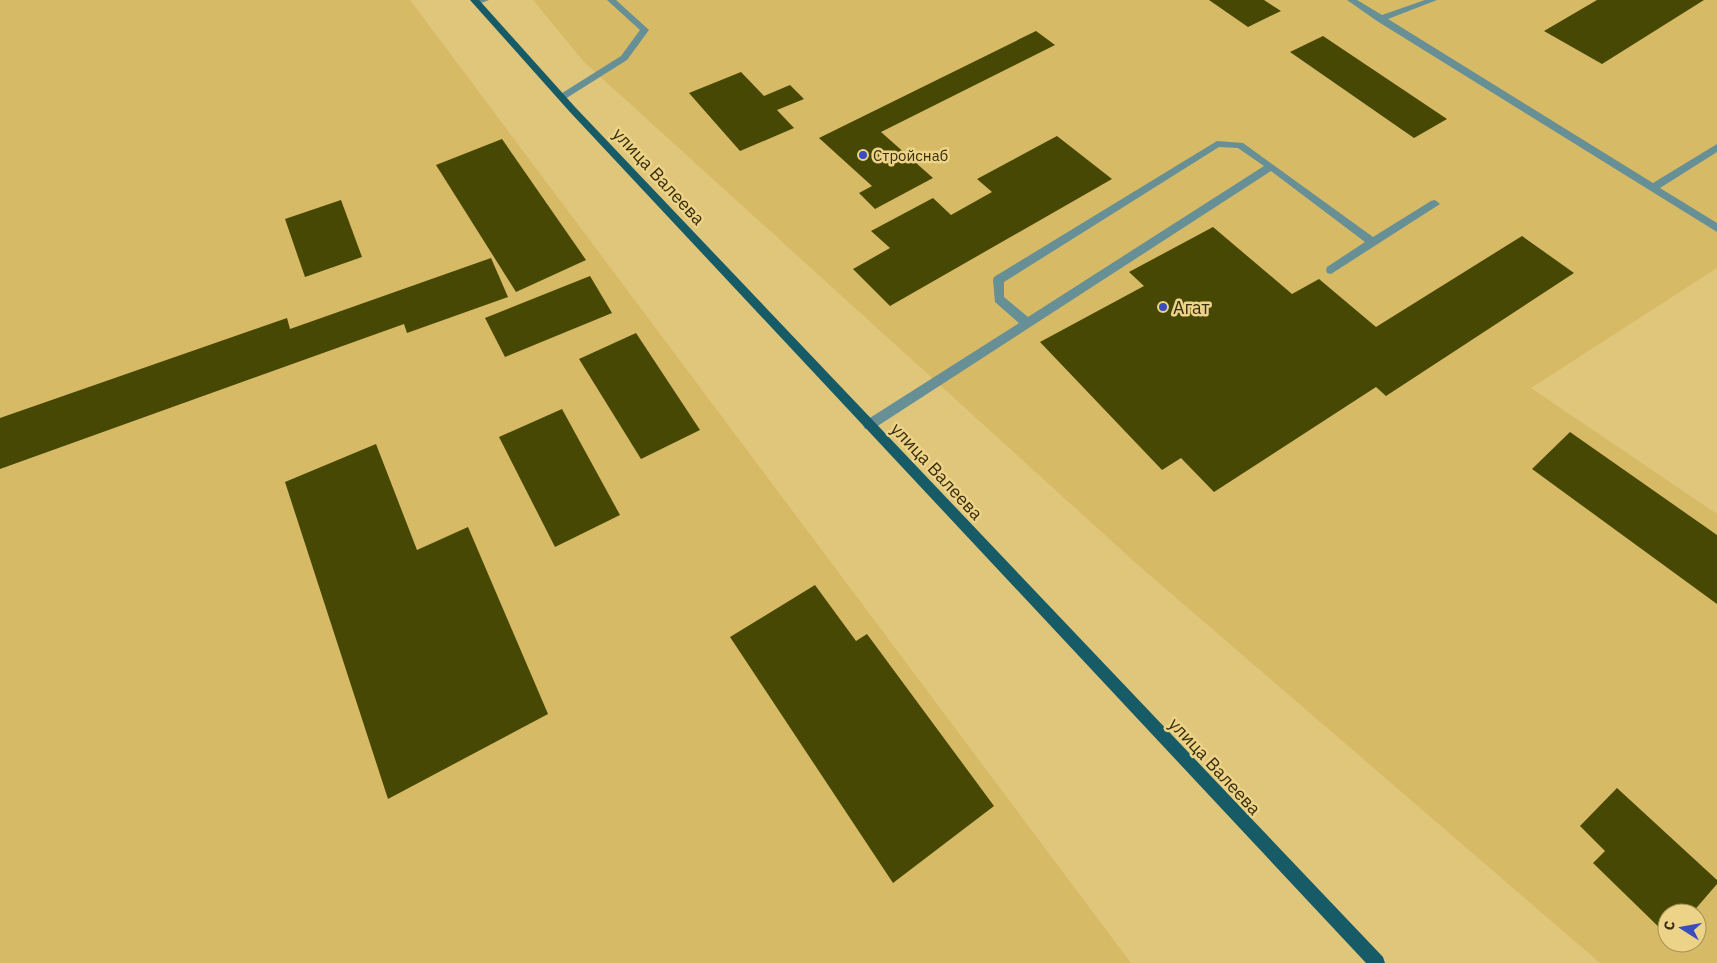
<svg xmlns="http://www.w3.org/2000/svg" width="1717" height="963" viewBox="0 0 1717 963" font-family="'IBM Plex Sans',sans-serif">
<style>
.built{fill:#d7ba66;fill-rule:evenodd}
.building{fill:#474803}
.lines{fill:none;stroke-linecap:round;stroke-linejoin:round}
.minor{fill:#678f96;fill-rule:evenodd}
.major{fill:#175b66;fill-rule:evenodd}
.poi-dot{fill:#3a4dbf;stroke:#edd387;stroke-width:2}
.labels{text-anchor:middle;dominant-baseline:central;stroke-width:5;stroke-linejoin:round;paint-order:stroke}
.far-poi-label{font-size:15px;fill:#382d0e;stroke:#edd387;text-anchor:start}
.street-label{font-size:18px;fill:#382d0e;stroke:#edd387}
.poi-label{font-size:18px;fill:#382d0e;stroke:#edd387;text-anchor:start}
</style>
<rect width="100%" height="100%" fill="#e0c67b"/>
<g class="built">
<polygon points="0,0 410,0 1131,963 0,963"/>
<path d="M533 0H1717V268L1531 388 1717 514V963H1600L1138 565 584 62ZM1667 913H1697V943H1667Z"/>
</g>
<g class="building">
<polygon points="1209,0 1264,0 1281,11 1248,27"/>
<polygon points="1597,0 1704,0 1602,64 1544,31"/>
<polygon points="1036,31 1055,45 881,132 933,178 875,209 859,193 872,186 819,138"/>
<polygon points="1323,36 1447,119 1414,138 1290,52"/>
<polygon points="741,72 764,96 790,85 804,99 777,110 794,128 740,151 689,93"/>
<polygon points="1057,136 1112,179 890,306 853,269 890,248 871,231 933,198 951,215 992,192 977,179"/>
<polygon points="502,139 586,260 516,292 436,165"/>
<polygon points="341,200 362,257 305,277 285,219"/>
<polygon points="1213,227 1292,294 1319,279 1376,327 1522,236 1574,273 1386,396 1376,387 1214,492 1181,458 1162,470 1040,342 1144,286 1129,272"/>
<polygon points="491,258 508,297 407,333 404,324 0,469 0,418 287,318 290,329"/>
<polygon points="590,276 612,313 505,357 485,318"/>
<polygon points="636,333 700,430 641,459 579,359"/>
<polygon points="562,409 620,515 555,547 499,437"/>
<polygon points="1570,432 1717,535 1717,604 1532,469"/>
<polygon points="376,444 417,550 468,527 548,714 388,799 285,482"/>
<polygon points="815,585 856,641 867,634 994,806 893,883 730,637"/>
<polygon points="1617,788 1717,880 1717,884 1692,913 1667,913 1667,935 1593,863 1605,851 1580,826"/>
</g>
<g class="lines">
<g class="minor">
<polygon points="474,0 489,0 476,5 472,2"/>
<polygon points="607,0 616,0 649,30 627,60 565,99 559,99 559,95 621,56 640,30"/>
<polygon points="1347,0 1357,0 1382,15 1425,0 1437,0 1388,19 1653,183 1717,144 1717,152 1660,188 1717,223 1717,232 1377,21"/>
<path d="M1217 141 1243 143 1373 237 1431 201 1435 200 1440 204 1331 274 1327 273 1326 270 1327 267 1365 242 1271 171 873 429H865L863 425 865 421 1019 323 995 302 993 280 994 277ZM1219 147 1238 148 1264 166 1028 317 1004 297V282Z"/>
</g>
<polygon class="major" points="470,0 479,0 575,107 1383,957 1385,963 1366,963 569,111"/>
</g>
<g class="poi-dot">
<circle cx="863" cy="155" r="5"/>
<circle cx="1163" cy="307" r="5"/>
</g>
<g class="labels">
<g class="far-poi-label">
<text x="873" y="155">Стройснаб</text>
</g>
<g class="street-label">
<text transform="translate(659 176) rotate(47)">улица Валеева</text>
<text transform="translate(937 471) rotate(47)">улица Валеева</text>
<text transform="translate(1215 766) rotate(47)">улица Валеева</text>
</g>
<g class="poi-label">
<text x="1173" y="307">Агат</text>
</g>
</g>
<g transform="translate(1682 928) rotate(281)"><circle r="24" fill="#edd387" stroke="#a59157"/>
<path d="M0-4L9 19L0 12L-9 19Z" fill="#3a4dbf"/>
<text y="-8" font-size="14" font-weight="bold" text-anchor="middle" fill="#382d0e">С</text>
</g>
</svg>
